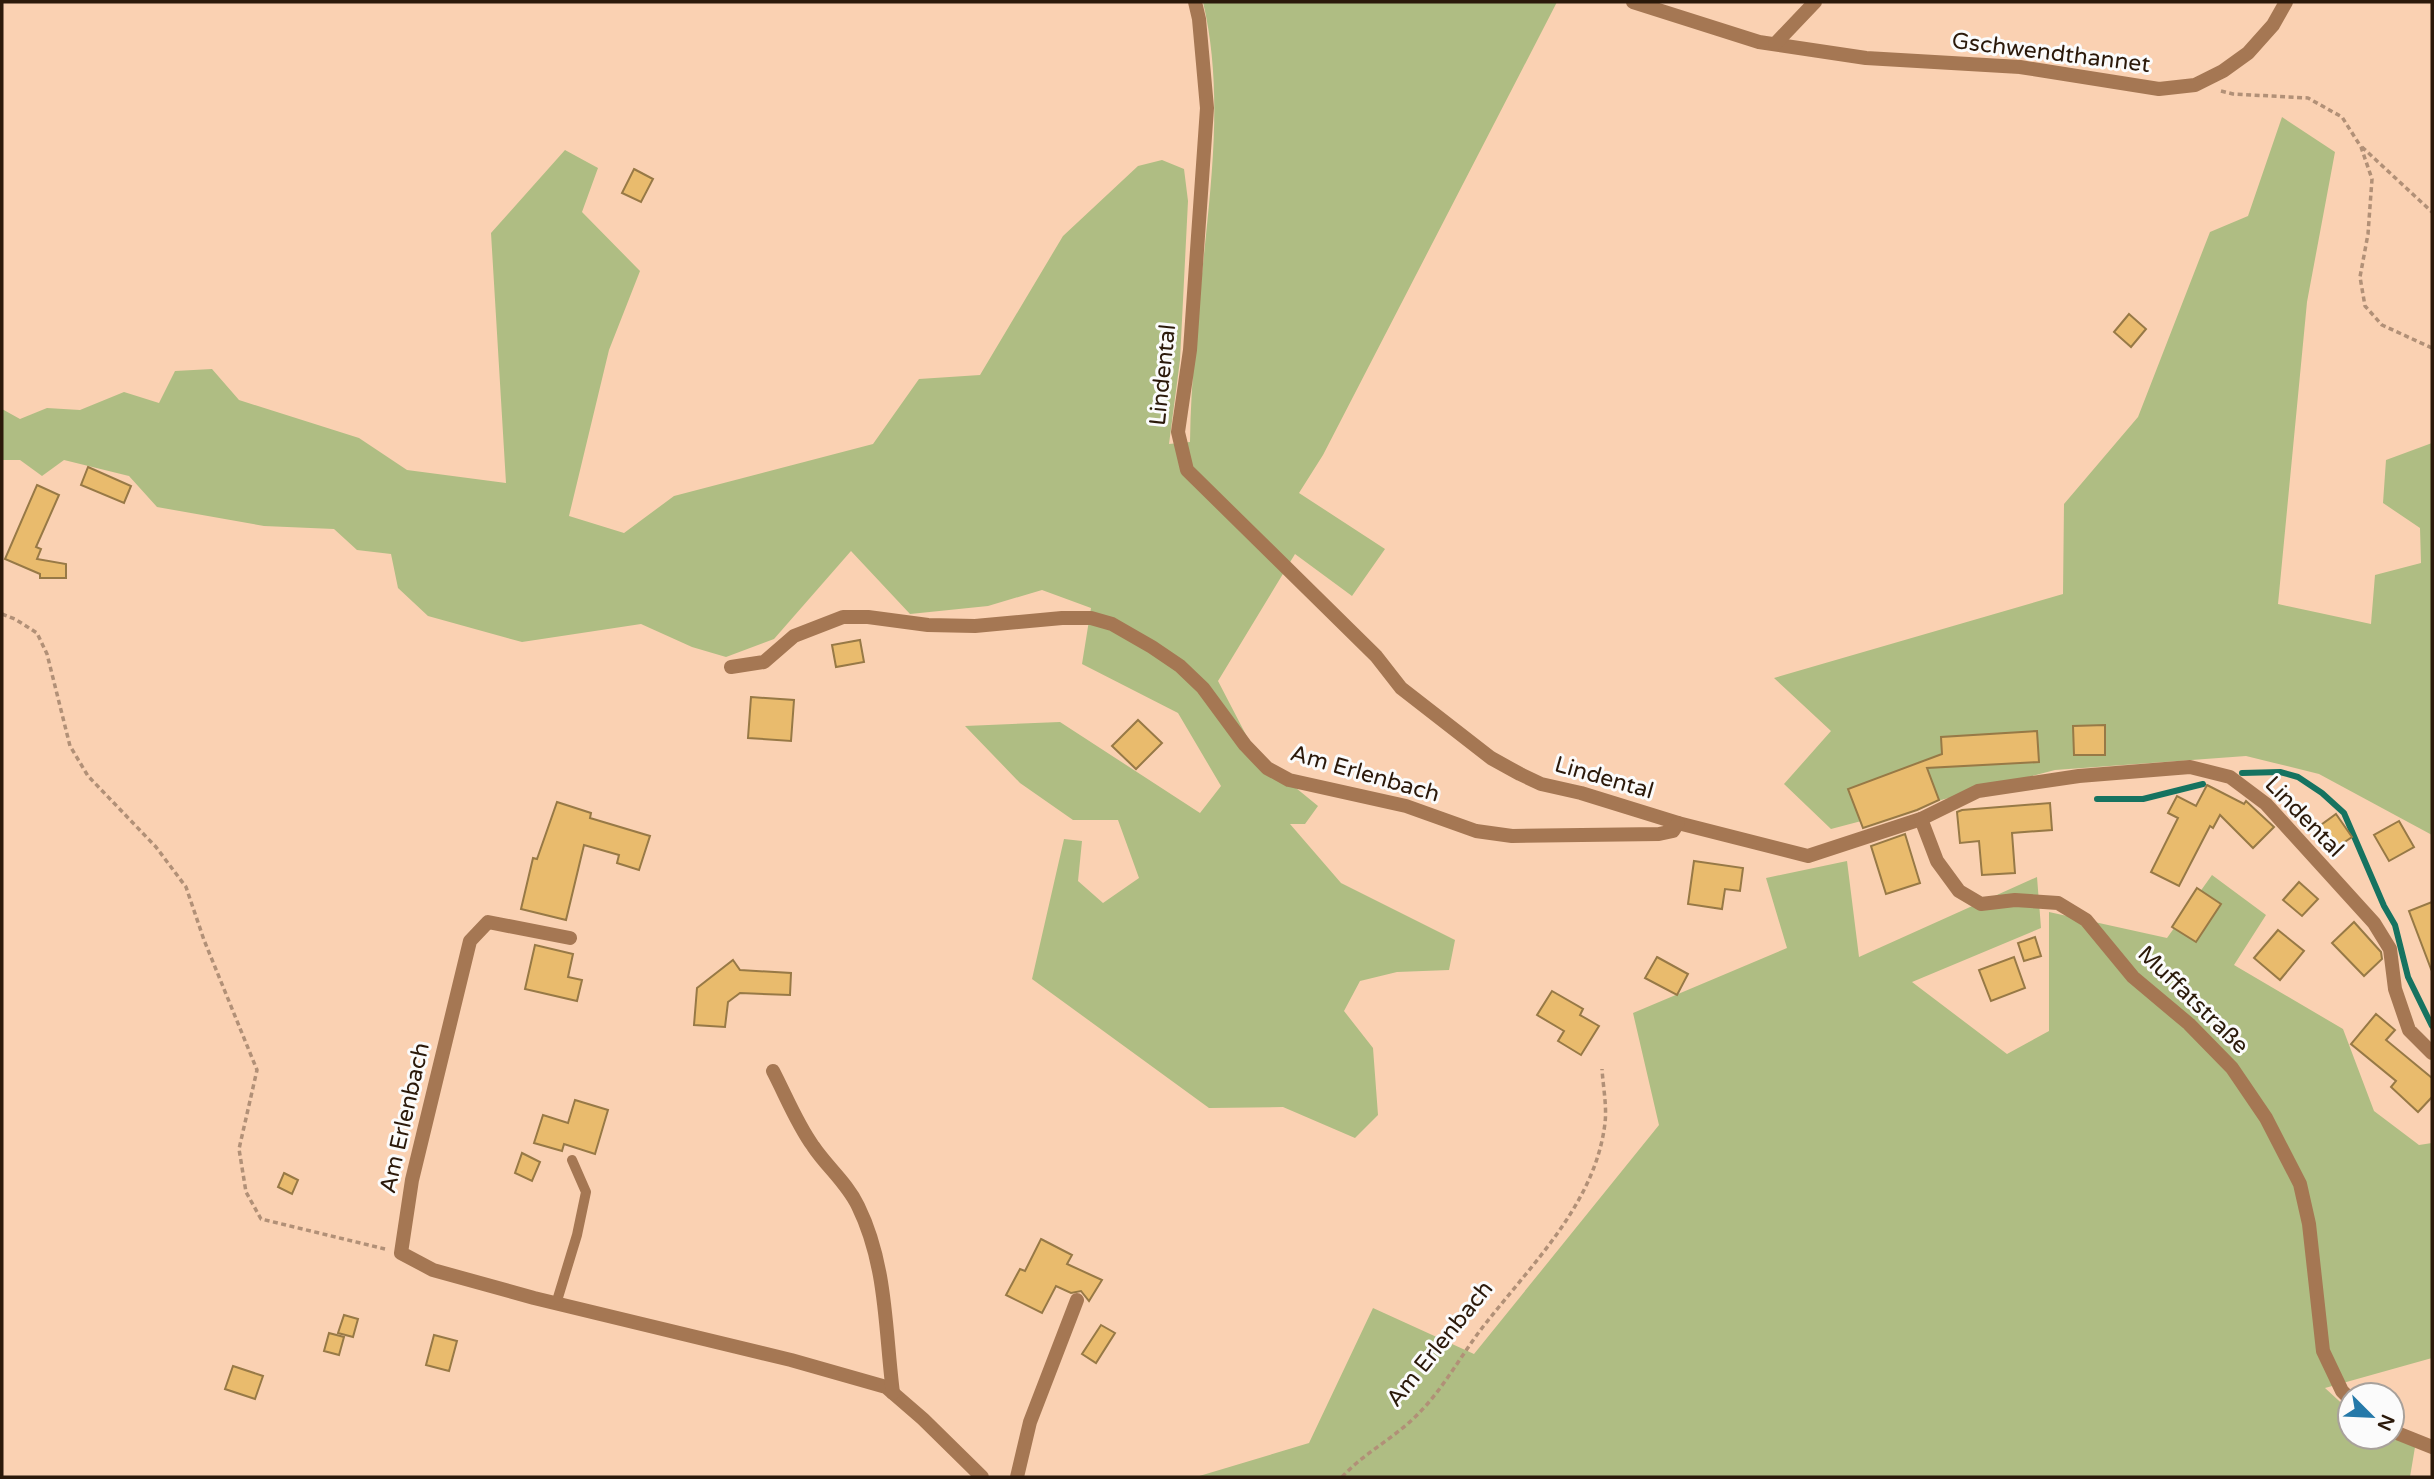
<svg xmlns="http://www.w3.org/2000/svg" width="2434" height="1479" viewBox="0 0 2434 1479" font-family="'Varela Round',sans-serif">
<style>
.green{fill:#afbd83}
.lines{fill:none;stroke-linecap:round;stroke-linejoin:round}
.stream{stroke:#167360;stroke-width:6}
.building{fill:#e9bb6d;stroke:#977946;stroke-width:2}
.path{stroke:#b19077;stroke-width:3.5;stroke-dasharray:5 3.5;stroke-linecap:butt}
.lane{stroke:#a57753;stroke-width:10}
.street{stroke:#a57753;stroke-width:14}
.labels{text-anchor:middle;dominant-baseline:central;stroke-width:6;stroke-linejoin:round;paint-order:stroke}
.street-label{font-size:23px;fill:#2b190a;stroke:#fbfbfb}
</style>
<rect width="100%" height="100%" fill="#fad1b2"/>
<g class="green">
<path d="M1203 2H1557L1323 455 1299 493 1385 549 1352 596 1295 554 1218 681 1257 756 1318 806 1305 824H1290L1341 883 1455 940 1449 970 1397 972 1360 981 1344 1011 1373 1048 1378 1115 1355 1138 1283 1107 1209 1108 1032 979 1064 839 1082 841 1078 881 1103 903 1139 878 1118 820H1073L1020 783 965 726 1060 722 1200 813 1221 786 1178 713 1082 664 1091 608 1042 590 988 606 910 614 851 551 774 639 726 657 692 647 641 624 522 642 428 616 398 588 391 554 357 550 334 529 264 526 157 507 129 476 64 460 42 476 20 460H2V409L20 419 47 408 80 410 124 392 159 403 175 371 212 369 239 400 359 438 407 470 506 483 491 233 565 150 598 168 582 212 640 271 609 350 569 516 624 533 674 496 873 444 919 379 980 375 1063 236 1138 166 1162 160 1184 169 1188 201 1180 360 1169 444 1190 442C1191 373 1199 304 1206 235 1214 157 1221 79 1203 2Z"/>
<polygon points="2282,117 2335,152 2307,302 2278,604 2371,624 2375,575 2421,563 2420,528 2383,503 2386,460 2432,443 2432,835 2319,774 2246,756 2055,770 1831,829 1784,784 1831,731 1774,678 2063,594 2064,504 2138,417 2210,232 2248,216"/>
<polygon points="1847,861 1859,957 2037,877 2041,928 1912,982 2007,1054 2049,1031 2049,912 2167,938 2212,875 2266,915 2234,965 2343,1029 2374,1111 2419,1145 2432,1143 2432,1358 2325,1388 2350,1411 2350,1437 2391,1437 2415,1447 2410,1477 1196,1477 1309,1443 1373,1308 1474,1354 1659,1125 1633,1013 1787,948 1766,878"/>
</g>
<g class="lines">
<g class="stream">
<polyline points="2242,773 2280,772 2298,777 2322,793 2344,813 2384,906 2395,925 2408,977 2432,1026"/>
<polyline points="2097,799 2143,799 2203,784"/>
</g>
</g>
<g class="building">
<polygon points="634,169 653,179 641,202 622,193"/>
<polygon points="2129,314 2146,329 2131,347 2114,332"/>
<polygon points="88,467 131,486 124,503 81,485"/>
<polygon points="37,485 59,495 36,547 41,549 37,559 66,564 66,578 40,578 40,574 5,559"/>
<polygon points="860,640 864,662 836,667 832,645"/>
<polygon points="751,697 794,700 791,741 748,738"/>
<polygon points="1138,720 1162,743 1136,769 1112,746"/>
<polygon points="2105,725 2105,755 2074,755 2073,726"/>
<polygon points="2037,731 2039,762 1927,768 1939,800 1917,810 1863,828 1848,789 1942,754 1941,737"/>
<polygon points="2207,785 2244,804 2246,801 2274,827 2253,848 2220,815 2213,828 2210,826 2179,886 2151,872 2178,818 2168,813 2177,796 2196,806"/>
<polygon points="557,802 591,813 590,818 650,836 639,870 617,863 619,855 584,845 566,920 521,909 533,858 537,859"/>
<polygon points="2050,803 2052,830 2012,833 2015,873 1982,875 1979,841 1960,843 1957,812 1962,810"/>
<polygon points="2336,814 2352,837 2330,852 2314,830"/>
<polygon points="2399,821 2414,847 2389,861 2374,835"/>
<polygon points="1905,834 1920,883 1886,894 1871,846"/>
<polygon points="1694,861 1743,868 1740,891 1725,889 1722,909 1688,904"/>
<polygon points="2299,882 2318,899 2302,916 2283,900"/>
<polygon points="2197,888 2221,904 2196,942 2172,927"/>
<polygon points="2432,902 2432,968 2431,969 2409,911"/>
<polygon points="2354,922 2381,952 2382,959 2364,976 2332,943"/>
<polygon points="2278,930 2304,951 2280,980 2254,958"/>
<polygon points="2035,937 2041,956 2024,961 2018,943"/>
<polygon points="535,945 573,954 568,977 582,980 577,1001 525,989"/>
<polygon points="1657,957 1688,974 1677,995 1645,978"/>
<polygon points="2014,957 2025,988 1991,1001 1979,970"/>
<polygon points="733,960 740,970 791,973 790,995 740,993 728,1002 725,1027 694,1025 697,988"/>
<polygon points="1552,991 1583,1009 1580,1015 1599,1026 1581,1055 1558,1041 1564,1031 1537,1015"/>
<polygon points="2376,1014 2395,1030 2386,1040 2432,1078 2432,1097 2418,1112 2391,1087 2396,1081 2351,1044"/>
<polygon points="575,1100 608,1110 595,1154 564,1144 562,1151 534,1143 543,1115 568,1123"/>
<polygon points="522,1153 540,1162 532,1181 515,1173"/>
<polygon points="284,1173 298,1180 292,1194 278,1187"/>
<polygon points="1041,1239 1072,1255 1067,1264 1102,1280 1089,1301 1081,1291 1071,1293 1056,1286 1042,1313 1006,1295 1020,1269 1025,1271"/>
<polygon points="344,1315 358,1319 353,1337 338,1333"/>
<polygon points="1101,1325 1115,1333 1096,1363 1082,1354"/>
<polygon points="329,1333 344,1337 339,1355 324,1351"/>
<polygon points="434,1335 457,1341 449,1371 426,1365"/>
<polygon points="233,1366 263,1376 255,1399 225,1389"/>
</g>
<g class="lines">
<g class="path">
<polyline points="2221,91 2233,94 2308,98 2342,117 2361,147 2372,179 2368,234 2360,277 2365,306 2382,325 2432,348"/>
<polyline points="2362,147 2432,212"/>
<polyline points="2,614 15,619 37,633 47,654 70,746 88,776 156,847 186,887 204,940 257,1070 239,1149 246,1192 261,1219 385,1249"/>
<path d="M1342 1477C1364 1453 1393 1439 1416 1416 1445 1388 1464 1349 1490 1318 1536 1260 1596 1200 1605 1123 1607 1106 1603 1086 1602 1069"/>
</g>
<polyline class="lane" points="556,1304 577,1235 586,1192 572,1160"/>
<g class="street">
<polyline points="1195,2 1199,19 1207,108 1190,350 1178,432 1187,470 1376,656 1401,688 1491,758 1520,774 1541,784 1581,793 1678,823 1808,856 1921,819 1978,791 2079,776 2190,767 2230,777 2266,804 2374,923 2390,949 2395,989 2409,1030 2432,1053"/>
<polyline points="1633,2 1759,42 1866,58 2020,67 2159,89 2195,85 2223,71 2248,53 2273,25 2286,2"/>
<polyline points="1775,44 1815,2"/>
<polyline points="731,667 764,662 794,636 843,617 868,617 928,625 975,626 1062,618 1091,618 1112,624 1152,647 1180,666 1203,688 1245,745 1267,768 1289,780 1406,806 1476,831 1512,836 1659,834 1673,831 1678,823"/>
<polyline points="1921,819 1937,861 1959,891 1981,904 2015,900 2058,903 2086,920 2133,977 2189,1024 2232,1068 2266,1118 2300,1184 2309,1224 2323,1351 2342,1391 2350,1399"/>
<polyline points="570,938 488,922 470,941 412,1180 401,1253 433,1270 534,1298 791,1360 886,1387 923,1419 982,1477"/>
<path d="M773 1071C786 1096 797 1124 813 1146 827 1167 847 1183 858 1206 887 1265 885 1330 893 1393"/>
<polyline points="2392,1431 2432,1447"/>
<polyline points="1017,1477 1030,1422 1077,1300"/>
</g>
</g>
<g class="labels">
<g class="street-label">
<text transform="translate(2051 53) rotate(7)">Gschwendthannet</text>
<text transform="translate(1163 375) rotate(-84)">Lindental</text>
<text transform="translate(1365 774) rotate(16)">Am Erlenbach</text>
<text transform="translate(1604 778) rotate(16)">Lindental</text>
<text transform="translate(2304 817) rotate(46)">Lindental</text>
<text transform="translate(2193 1000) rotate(44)">Muffatstraße</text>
<text transform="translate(405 1118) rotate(-77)">Am Erlenbach</text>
<text transform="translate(1440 1344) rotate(-51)">Am Erlenbach</text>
</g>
</g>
<rect width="2434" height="1479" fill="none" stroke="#2b190a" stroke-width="7"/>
<g transform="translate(2371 1416) rotate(114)"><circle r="33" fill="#fbfbfb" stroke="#a8a19b" stroke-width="2"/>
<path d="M0-5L12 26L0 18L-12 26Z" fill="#2579a9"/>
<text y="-10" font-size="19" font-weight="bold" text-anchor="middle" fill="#2b190a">N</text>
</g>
</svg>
